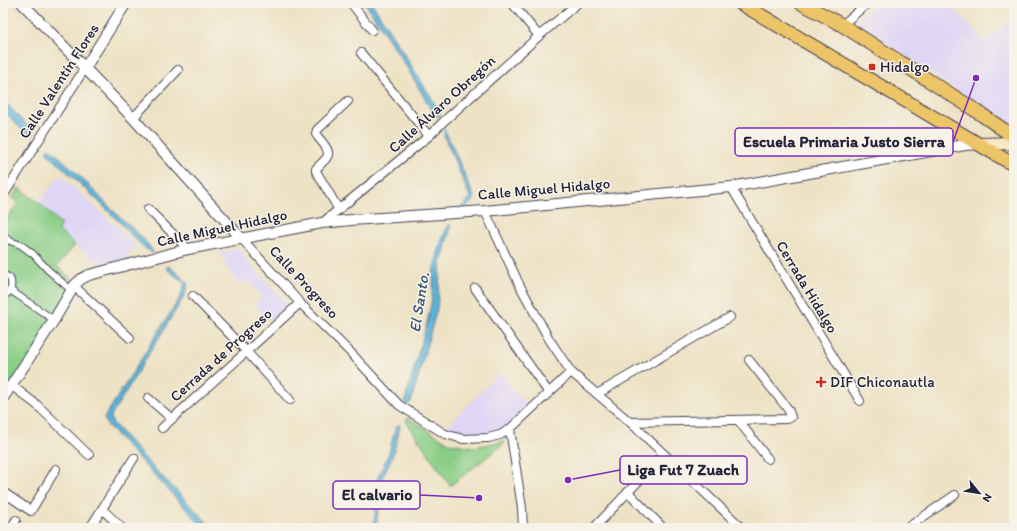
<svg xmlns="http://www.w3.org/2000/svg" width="1017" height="531" viewBox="0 0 1017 531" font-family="Itim,sans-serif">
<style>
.built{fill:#dfd5f5}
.green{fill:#89cd86;stroke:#567860}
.water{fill:#5bb3d8;stroke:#3e6a8a}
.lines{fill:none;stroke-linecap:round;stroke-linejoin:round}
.stream{stroke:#5bb3d8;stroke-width:3}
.pedestrian-casing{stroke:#413f50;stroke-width:8}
.minor-casing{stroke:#413f50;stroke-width:10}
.tertiary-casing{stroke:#413f50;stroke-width:12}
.secondary-casing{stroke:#413f50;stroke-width:14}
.primary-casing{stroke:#413f50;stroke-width:15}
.pedestrian{stroke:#fff;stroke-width:6}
.minor{stroke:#fff;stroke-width:8}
.tertiary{stroke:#fff;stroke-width:10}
.secondary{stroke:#f8e7c3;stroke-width:12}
.primary{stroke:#eec469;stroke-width:13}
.poi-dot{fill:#c8321e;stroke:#f7f3e8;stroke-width:1.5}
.labels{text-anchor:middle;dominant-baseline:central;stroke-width:3;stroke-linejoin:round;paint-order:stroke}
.poi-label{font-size:15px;fill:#22223b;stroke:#f7f3e8;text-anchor:start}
.street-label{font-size:15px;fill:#22223b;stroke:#f7f3e8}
.water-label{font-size:16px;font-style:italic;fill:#365572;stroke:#f7f3e8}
.leader{fill:none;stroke:#7b2cbf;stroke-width:1.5}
.callout-dot{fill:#7b2cbf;stroke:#f7f3e8;stroke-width:1.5}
.callout{fill:#f7f3e8;stroke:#7b2cbf;stroke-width:1.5}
.callout-label{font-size:16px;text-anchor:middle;font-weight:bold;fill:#22223b}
</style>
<rect width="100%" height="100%" fill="#f7f3e8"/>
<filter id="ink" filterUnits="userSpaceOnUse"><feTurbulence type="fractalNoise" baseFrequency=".025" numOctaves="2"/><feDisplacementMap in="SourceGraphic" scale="8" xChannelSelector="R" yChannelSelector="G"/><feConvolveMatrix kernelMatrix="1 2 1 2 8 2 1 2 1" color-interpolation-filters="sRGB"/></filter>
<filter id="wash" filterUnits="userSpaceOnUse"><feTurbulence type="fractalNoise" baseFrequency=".012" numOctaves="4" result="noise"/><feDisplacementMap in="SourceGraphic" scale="16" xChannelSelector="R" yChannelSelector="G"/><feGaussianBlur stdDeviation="0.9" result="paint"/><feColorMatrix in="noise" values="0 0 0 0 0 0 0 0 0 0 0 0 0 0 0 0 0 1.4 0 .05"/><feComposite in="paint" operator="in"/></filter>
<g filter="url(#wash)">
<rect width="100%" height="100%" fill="#eee2c5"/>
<g class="built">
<polygon points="877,3 949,3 984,40 1014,18 1014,130 855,21"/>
<polygon points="61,175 136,245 117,267 108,269 75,245 57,230 61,224 38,202"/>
<polygon points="238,248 256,271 288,305 271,322 255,305 262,297 246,279 239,285 225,266 226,263 219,253"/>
<polygon points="499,373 528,406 505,431 477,434 460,434 444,430"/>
</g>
<g class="green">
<polygon points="19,188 38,202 61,224 58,230 75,245 57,266 76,283 3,405 3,225 18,202 11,198"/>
<polygon points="408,418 449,443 474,447 505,441 505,443 450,486 406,421"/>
</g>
<g class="water">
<polygon points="365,3 372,3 433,100 440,113 439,116 435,116 406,66"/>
<path d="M3 100 33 132 34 135C23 135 10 117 3 108Z"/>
<path d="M445 132 451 143 473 194C475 202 468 207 460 209 463 204 467 203 470 197L444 136Z"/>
<path d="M47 149H50C76 170 97 195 121 218 131 228 149 241 154 254 139 246 128 230 116 219 94 196 70 175 47 153Z"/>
<polygon points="449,223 451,227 441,263 437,309 411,402 406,406 405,400 427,323 432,298 434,268 441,242"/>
<polygon points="167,266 170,267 188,283 185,295 111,416 112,422 148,462 213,528 204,528 107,425 104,418 179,299 185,284 167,269"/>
<polygon points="399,424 400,428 393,455 383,476 376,528 372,528 375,516 377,479 389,452 396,427"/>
</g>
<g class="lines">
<polyline class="stream" points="444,130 447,136"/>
</g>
</g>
<g filter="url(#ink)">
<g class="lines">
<defs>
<g id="pedestrian">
<polyline points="3,236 10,241 21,245 33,254 48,270 71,290"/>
<path d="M3 274 10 278C13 286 11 293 3 296"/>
<polyline points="10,290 54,320"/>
</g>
<g id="minor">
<polyline points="351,3 372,30"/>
<polyline points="512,3 539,36"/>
<polyline points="842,25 868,3"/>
<polyline points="361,53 429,136"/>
<polyline points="133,118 178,70"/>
<polyline points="731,187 860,401"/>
<polyline points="3,196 85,68"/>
<polyline points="148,209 188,249"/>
<path d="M339 210 316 171V169C319 165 325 161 327 157 332 150 319 140 316 134L317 130 348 101"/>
<polyline points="485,211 520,286 549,339 571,372 630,422 742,528"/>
<polyline points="322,223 429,136 444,121 539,36 578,3"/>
<polyline points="242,239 300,303 351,353 399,405 445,434 463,439 488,438 500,435 510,429 571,372"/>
<polyline points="74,286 130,338"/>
<polyline points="475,288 549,393"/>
<polyline points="193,296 246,351 290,400"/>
<polyline points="11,385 37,405 89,455"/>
<polyline points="597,394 730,317"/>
<polyline points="148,398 171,418"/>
<polyline points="738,420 768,459"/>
<polyline points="630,422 787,419 791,417 788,409 749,360"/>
<polyline points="162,428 300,303"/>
<polyline points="510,429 522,508 523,528"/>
<polyline points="3,492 31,511 56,469"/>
<polyline points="628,492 663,528"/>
<polyline points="102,509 122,528"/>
<polyline points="11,528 16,520"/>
<polyline points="90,528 134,458"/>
<polyline points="594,528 664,454"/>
<polyline points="907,528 955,495"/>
</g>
<g id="tertiary">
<polyline points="22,3 133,118 242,239"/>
<polyline points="85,68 126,3"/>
<polyline points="3,398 54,320 74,286 81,279 89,275 188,249 322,223 351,220 485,211 731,187 965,145 979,144"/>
</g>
<polyline id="secondary" points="979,144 1014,143"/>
<g id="primary">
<polyline points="740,3 1014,165"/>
<polyline points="801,3 842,25 975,110 1014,137"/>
</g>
</defs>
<use href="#pedestrian" class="pedestrian-casing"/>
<use href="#minor" class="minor-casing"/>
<use href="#tertiary" class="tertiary-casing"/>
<use href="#secondary" class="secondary-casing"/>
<use href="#primary" class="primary-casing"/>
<use href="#pedestrian" class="pedestrian"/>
<use href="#minor" class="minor"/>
<use href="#tertiary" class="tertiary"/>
<use href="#secondary" class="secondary"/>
<use href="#primary" class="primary"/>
</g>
</g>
<g class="poi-dot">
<rect x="868" y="63" width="8" height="8" rx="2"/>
<path d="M819 376h4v4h4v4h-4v4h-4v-4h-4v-4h4z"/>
</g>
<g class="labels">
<g class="poi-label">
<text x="880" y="67">Hidalgo</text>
<text x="830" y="382">DIF Chiconautla</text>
</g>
<g class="street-label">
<text transform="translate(59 81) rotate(-57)">Calle Valentín Flores</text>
<text transform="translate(442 104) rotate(-42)">Calle Álvaro Obregón</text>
<text transform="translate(544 189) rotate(-5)">Calle Miguel Hidalgo</text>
<text transform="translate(222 228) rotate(-12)">Calle Miguel Hidalgo</text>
<text transform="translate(304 282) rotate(47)">Calle Progreso</text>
<text transform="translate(807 287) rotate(59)">Cerrada Hidalgo</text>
<text transform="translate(221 355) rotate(-42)">Cerrada de Progreso</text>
</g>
<g class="water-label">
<text transform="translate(419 302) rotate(-81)">El Santo.</text>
</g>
</g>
<path class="leader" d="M976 78L953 142M568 480L620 470M479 498L420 495"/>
<g class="callout-dot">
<circle cx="976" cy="78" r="4"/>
<circle cx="568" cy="480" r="4"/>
<circle cx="479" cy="498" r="4"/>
</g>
<g class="callout">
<rect x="735" y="128" width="218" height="28" rx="4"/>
<rect x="620" y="456" width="127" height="28" rx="4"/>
<rect x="333" y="481" width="87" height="28" rx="4"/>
</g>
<g class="callout-label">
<text x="844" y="147">Escuela Primaria Justo Sierra</text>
<text x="683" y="475">Liga Fut 7 Zuach</text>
<text x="377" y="500">El calvario</text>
</g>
<rect width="1017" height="531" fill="none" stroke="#f7f3e8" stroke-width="16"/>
<g transform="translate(979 493) rotate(120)" stroke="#f7f3e8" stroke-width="3" paint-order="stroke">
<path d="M0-3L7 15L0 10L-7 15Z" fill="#22223b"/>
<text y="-6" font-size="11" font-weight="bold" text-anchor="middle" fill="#22223b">N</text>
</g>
</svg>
